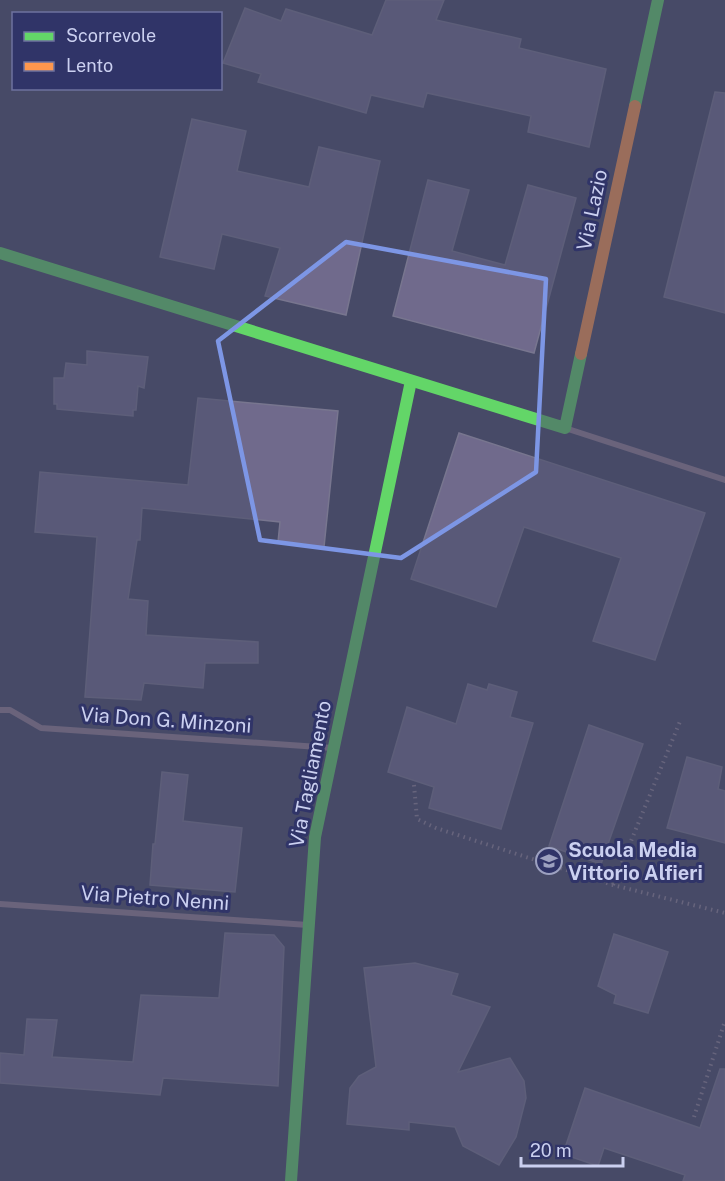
<svg xmlns="http://www.w3.org/2000/svg" width="725" height="1181" viewBox="0 0 725 1181" font-family="'Public Sans',sans-serif">
<style>
.building{fill:#706a8c;stroke:#78768f;stroke-width:1.5}
.lines{fill:none;stroke-linecap:round;stroke-linejoin:round}
.path{stroke:#8e8395;stroke-width:4;stroke-dasharray:1.5 4.5;stroke-linecap:butt}
.street{stroke:#948193;stroke-width:6}
.fast{stroke:#63d668;stroke-width:12}
.slow{stroke:#ff974d;stroke-width:12}
.marked{fill:none;stroke:#7d96e5;stroke-width:4.5;stroke-linejoin:round}
.labels{text-anchor:middle;dominant-baseline:central;stroke-width:6;stroke-linejoin:round;paint-order:stroke}
.street-label{font-size:20px;fill:#cbd0f0;stroke:#303468}
.poi-label{font-size:20px;font-weight:bold;fill:#cbd0f0;stroke:#303468;text-anchor:start}
</style>
<rect width="100%" height="100%" fill="#474a67"/>
<g class="building">
<polygon points="386,0 444,0 436,20 521,39 519,48 606,69 589,147 528,132 531,116 427,93 423,107 371,95 366,113 258,82 261,74 223,63 245,8 281,21 286,9 372,35"/>
<polygon points="715,92 725,93 725,313 664,297"/>
<polygon points="192,119 246,131 237,171 309,187 319,147 380,161 346,315 265,296 280,248 222,234 214,269 160,257"/>
<polygon points="428,180 469,190 452,251 505,265 528,185 576,198 534,353 393,316"/>
<polygon points="87,351 148,357 144,388 138,386 136,410 133,410 133,416 57,409 57,404 54,404 54,378 64,378 66,363 87,365"/>
<polygon points="198,398 338,411 324,547 278,542 280,522 142,508 140,540 137,540 128,599 148,601 146,635 258,642 258,663 205,663 203,688 144,683 141,700 85,697 97,537 35,532 40,472 188,485"/>
<polygon points="459,433 705,513 655,660 593,641 621,558 524,527 496,607 411,579"/>
<polygon points="468,684 487,690 489,684 517,692 510,717 533,723 501,829 429,808 434,787 388,772 407,707 456,724"/>
<polygon points="589,725 643,744 601,864 549,846"/>
<polygon points="687,757 722,767 718,789 725,791 725,843 667,828"/>
<polygon points="162,772 188,775 183,821 242,828 235,892 150,885 153,844 155,844"/>
<polygon points="225,933 274,935 284,947 278,1086 163,1078 160,1095 0,1083 0,1053 24,1055 27,1019 57,1020 52,1057 133,1062 141,995 219,998"/>
<polygon points="614,934 668,952 648,1013 614,1003 616,995 598,986"/>
<polygon points="415,963 458,974 451,995 490,1007 458,1072 510,1058 524,1081 526,1098 516,1137 499,1165 463,1146 455,1127 409,1122 409,1130 347,1124 350,1088 359,1076 376,1067 364,968"/>
<polygon points="720,1069 725,1069 725,1181 683,1181 685,1175 604,1148 598,1166 563,1154 585,1088 700,1128"/>
</g>
<g class="lines">
<g class="path">
<polyline points="414,785 417,819 436,828 613,885 725,913"/>
<polyline points="613,885 681,719"/>
<polyline points="694,1117 725,1021"/>
</g>
<g class="street">
<polyline points="565,428 725,480"/>
<polyline points="0,710 10,710 41,728 333,748"/>
<polyline points="0,904 308,925"/>
</g>
<g class="fast">
<polyline points="635,106 658,0"/>
<polyline points="0,253 565,428 581,354"/>
<polyline points="291,1181 315,837 411,381"/>
</g>
<polyline class="slow" points="581,354 635,106"/>
</g>
<path d="M0 0H725V1181H0ZM346 242 546 279 536 472 401 558 260 540 218 341Z" fill="#474a67" fill-opacity=".55" fill-rule="evenodd"/>
<path class="marked" d="M346 242 546 279 536 472 401 558 260 540 218 341Z"/>
<defs>
<symbol id="school-ring" viewBox="-11 -11 22 22"><circle r="9.5" fill="#303468" stroke="#9da1c0" stroke-width="1.5"/><path d="M0-5L7-2L0 1L-7-2ZM-4 1L0 2.5L4 1V4Q0 6-4 4Z" fill="#9da1c0"/></symbol>
</defs>
<g fill-rule="evenodd">
<use href="#school-ring" x="534" y="846" width="30" height="30"/>
</g>
<g class="labels">
<g class="street-label">
<text transform="translate(592 210) rotate(-78)">Via Lazio</text>
<text transform="translate(166 720) rotate(4)">Via Don G. Minzoni</text>
<text transform="translate(310 774) rotate(-79)">Via Tagliamento</text>
<text transform="translate(155 898) rotate(4)">Via Pietro Nenni</text>
</g>
<g class="poi-label">
<text x="568" y="850">Scuola Media<tspan x="568" dy="23">Vittorio Alfieri</tspan></text>
</g>
</g>
<rect x="12" y="12" width="210" height="78" fill="#303468" stroke="#6e729e" stroke-width="1.5"/>
<rect x="24" y="32" width="30" height="9" fill="#63d668" stroke="#6e729e" stroke-width="1.5"/>
<text x="66" y="42" font-size="18" fill="#cbd0f0">Scorrevole</text>
<rect x="24" y="62" width="30" height="9" fill="#ff974d" stroke="#6e729e" stroke-width="1.5"/>
<text x="66" y="72" font-size="18" fill="#cbd0f0">Lento</text>
<path d="M521 1157v9h102v-9" fill="none" stroke="#cbd0f0" stroke-width="3"/>
<text x="530" y="1157" font-size="18" fill="#cbd0f0" stroke="#303468" stroke-width="4.5" paint-order="stroke">20 m</text>
</svg>
